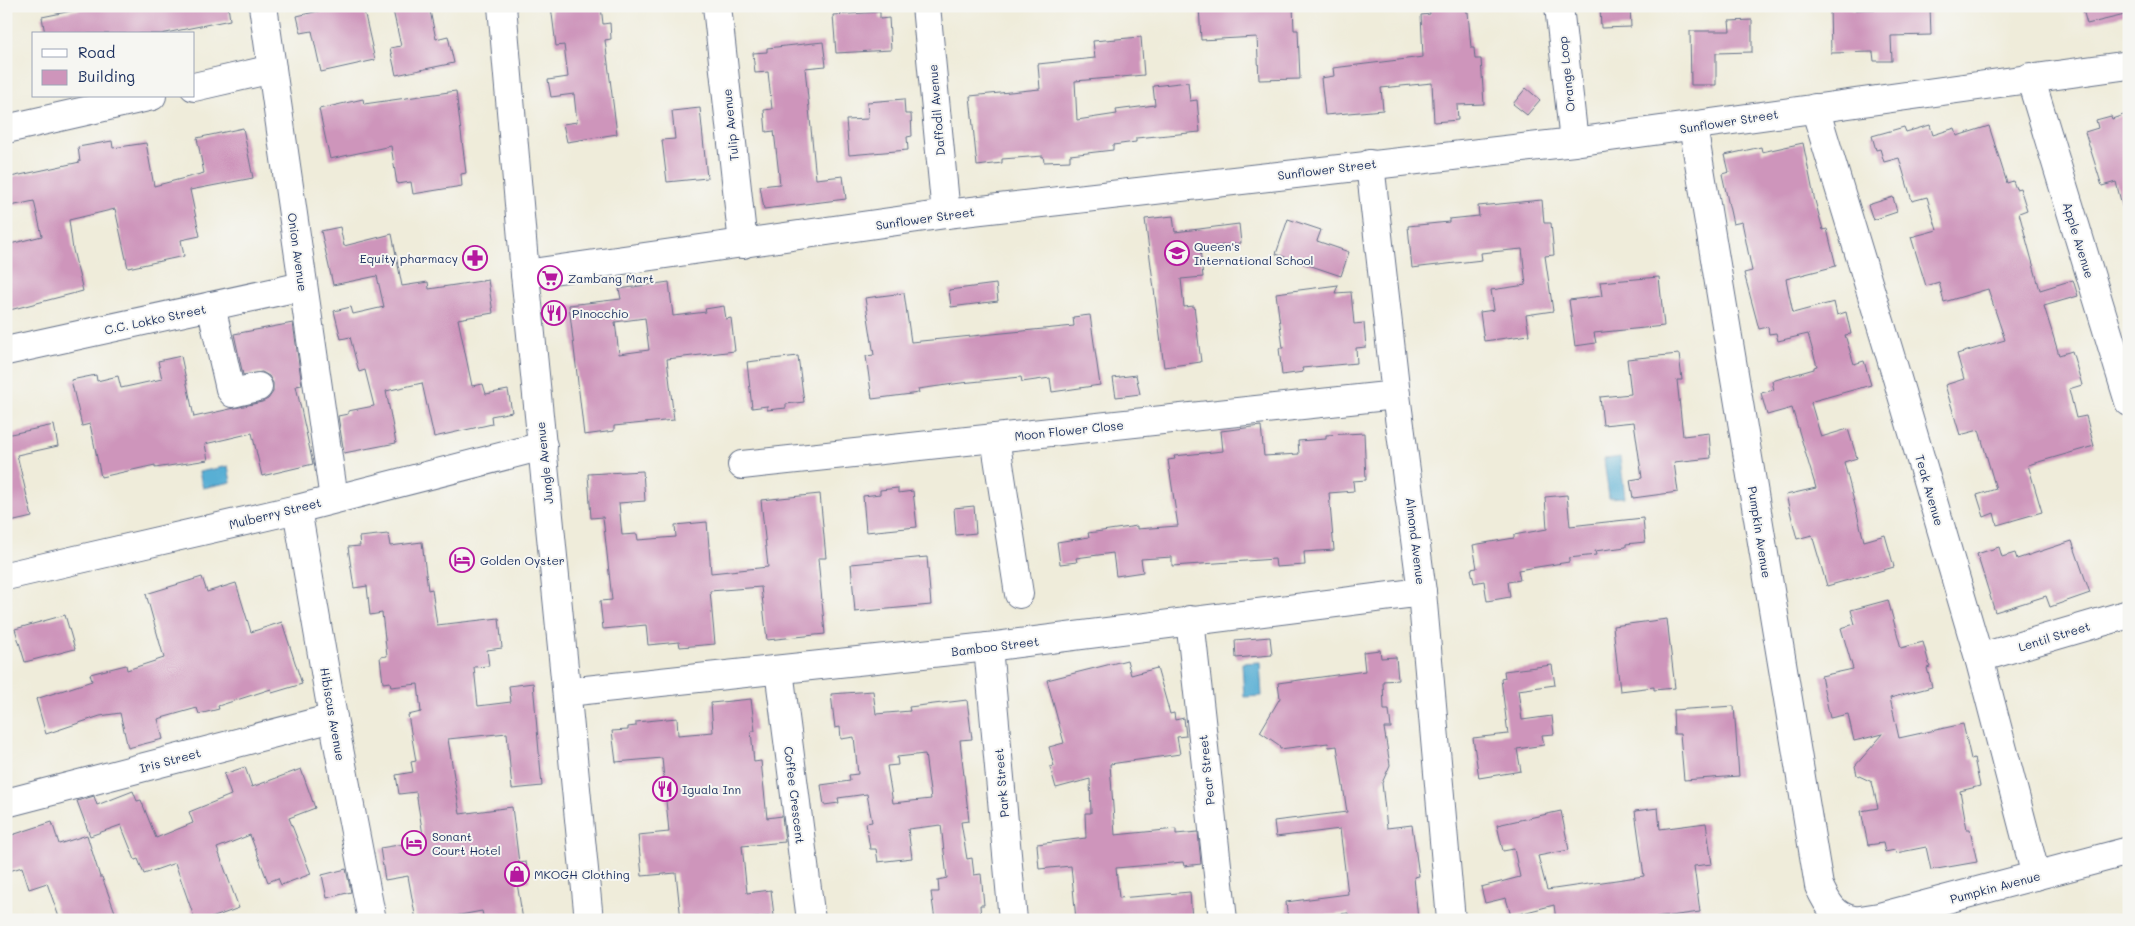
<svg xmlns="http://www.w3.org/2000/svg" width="2135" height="926" viewBox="0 0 2135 926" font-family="Mali,sans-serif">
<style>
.water{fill:#58afd4;stroke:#3a6f99}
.building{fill:#ce95bb;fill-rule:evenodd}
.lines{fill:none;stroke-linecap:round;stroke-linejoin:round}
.minor-casing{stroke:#657189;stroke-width:30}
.minor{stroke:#fff;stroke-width:28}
.labels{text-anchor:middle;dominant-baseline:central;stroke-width:4;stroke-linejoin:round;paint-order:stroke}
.street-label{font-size:12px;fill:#1b2f5e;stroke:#f6f6f2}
.poi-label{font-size:12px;fill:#1b2f5e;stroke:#f6f6f2;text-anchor:start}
</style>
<rect width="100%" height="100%" fill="#f6f6f2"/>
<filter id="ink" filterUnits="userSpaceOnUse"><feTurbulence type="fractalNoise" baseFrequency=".02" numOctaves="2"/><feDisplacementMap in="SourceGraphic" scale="10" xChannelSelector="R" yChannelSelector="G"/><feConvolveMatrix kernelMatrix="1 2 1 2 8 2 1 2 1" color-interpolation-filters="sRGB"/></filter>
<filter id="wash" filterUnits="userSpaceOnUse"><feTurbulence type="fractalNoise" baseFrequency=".0096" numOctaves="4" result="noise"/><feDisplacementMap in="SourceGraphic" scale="20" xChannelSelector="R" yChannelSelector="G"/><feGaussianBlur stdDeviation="1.12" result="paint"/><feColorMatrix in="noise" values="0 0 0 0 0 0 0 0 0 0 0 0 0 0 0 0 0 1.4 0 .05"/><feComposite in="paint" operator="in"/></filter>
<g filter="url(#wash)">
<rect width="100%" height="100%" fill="#efecda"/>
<g class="water">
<polygon points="1620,457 1625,497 1609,498 1604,459"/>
<polygon points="228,466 231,482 203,488 199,472"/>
<polygon points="1260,662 1262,696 1244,697 1242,663"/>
</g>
<g id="blocks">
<g class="building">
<polygon points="96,6 228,6 230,20 161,34 45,34 42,17"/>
<polygon points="340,6 363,6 375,60 321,72 312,31 301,33 297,16"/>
<polygon points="392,6 429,6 436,39 448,36 454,63 396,75 390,48 401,46"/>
<polygon points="551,6 601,6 603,24 610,23 611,39 605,40 617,134 567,142 563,124 577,122 574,94 551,97 548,80 568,77 564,45 556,46"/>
<polygon points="1199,6 1293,6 1294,30 1298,30 1300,79 1259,80 1257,37 1201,40"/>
<polygon points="1429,6 1465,6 1466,12 1468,12 1471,48 1474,48 1475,59 1481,59 1484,104 1457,105 1458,120 1434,122 1432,83 1381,88 1383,110 1325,115 1321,78 1334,76 1333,68 1423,57 1421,15 1430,14"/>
<polygon points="1600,6 1630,6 1631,27 1601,28"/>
<polygon points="1830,6 1850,6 1851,10 1930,7 1931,35 1891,36 1892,61 1874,61 1873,52 1831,53"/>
<polygon points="2082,6 2129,6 2129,14 2087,24"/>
<polygon points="880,12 880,19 889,18 891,50 836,53 833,15"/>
<polygon points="1752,20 1752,52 1716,53 1716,85 1691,85 1690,31 1730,31 1729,21"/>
<polygon points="1141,37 1144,75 1075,81 1077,120 1117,114 1116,110 1155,105 1153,86 1188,82 1190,101 1197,100 1200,132 1136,138 1136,142 1113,145 1113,150 1070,155 1070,161 1044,162 1043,156 1002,159 1002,163 977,166 970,96 1040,89 1038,64 1095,58 1093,41"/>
<polygon points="823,42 826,66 805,68 816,179 843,176 846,199 764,209 760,186 780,184 774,131 766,132 764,110 772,109 768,72 755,73 753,53 767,52 767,48"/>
<polygon points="1526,88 1540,100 1527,115 1513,104"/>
<polygon points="456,91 466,173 461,174 462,186 413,194 411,182 397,184 391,146 330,159 319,109 363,99 364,104"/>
<polygon points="904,99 905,114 911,114 912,136 907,137 908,150 849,155 846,120 868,119 867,102"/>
<polygon points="700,108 707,178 667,182 662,140 675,139 672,111"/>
<polygon points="2129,113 2129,212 2124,213 2116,182 2102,186 2085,132 2098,128 2096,120 2111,116 2112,119"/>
<polygon points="1930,125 1933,135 1955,128 1957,136 1989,126 2007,183 2013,181 2016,189 2020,188 2027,210 2019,213 2040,290 2073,280 2078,296 2044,306 2059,355 2072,351 2082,385 2069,389 2076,418 2086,416 2094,446 2028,465 2042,512 1997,525 1994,513 1984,517 1977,495 1996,489 1979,430 1960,435 1945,385 1964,379 1957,354 2005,340 1988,289 1944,302 1939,282 1926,286 1911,237 1937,230 1927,197 1912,201 1899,158 1884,162 1880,149 1876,150 1872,136 1904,127 1906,132"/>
<polygon points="243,128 253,178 190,190 200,236 181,240 184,256 128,268 115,209 69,220 73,250 83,291 6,311 6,245 42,236 34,201 6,207 6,178 80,162 78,147 112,141 113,148 146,143 154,186 204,173 197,138"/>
<polygon points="1803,143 1814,197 1823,230 1827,229 1836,266 1786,279 1793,313 1834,302 1837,315 1846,312 1851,334 1845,335 1854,364 1864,361 1871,385 1813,401 1811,403 1821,437 1848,429 1857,458 1844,462 1864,541 1885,535 1894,567 1827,586 1812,535 1797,539 1786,495 1816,488 1792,408 1767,415 1761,393 1774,390 1772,381 1814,369 1814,367 1817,366 1808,334 1778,341 1776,333 1769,334 1768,327 1759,329 1744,273 1752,271 1742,222 1733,224 1722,174 1729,172 1725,155 1761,147 1762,152"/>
<polygon points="1893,197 1897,212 1873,220 1868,205"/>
<polygon points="1542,200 1544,223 1551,223 1554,255 1545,256 1553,311 1526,315 1529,335 1484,341 1480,312 1494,310 1491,290 1526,285 1522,249 1481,253 1482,260 1412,268 1408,226 1449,222 1449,219 1479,216 1478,206"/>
<polygon points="1173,216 1175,232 1239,224 1241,243 1200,248 1203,277 1181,279 1184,307 1194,306 1201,362 1164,367 1145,219"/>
<polygon points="1288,219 1321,230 1317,241 1349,252 1341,276 1276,254"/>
<polygon points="340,227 344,246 392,234 402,286 428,282 429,289 488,280 493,313 458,319 472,386 483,384 486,394 508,390 512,412 491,416 492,424 434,437 422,383 386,391 396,443 344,453 338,416 348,414 348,411 374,406 365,370 359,372 350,337 341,339 334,311 351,307 353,314 384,307 377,276 333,285 321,231"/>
<polygon points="1659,277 1664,326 1594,333 1596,343 1575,346 1569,300 1602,296 1600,282"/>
<path d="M669 282 673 316 706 312 705 309 724 306 726 319 731 318 735 351 667 359 674 420 614 426V431L584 435 569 305 621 299 619 289ZM645 318 649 350 619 354 615 322Z"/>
<polygon points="996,284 998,301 951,307 949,290"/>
<polygon points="1338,285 1335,293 1351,292 1354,324 1364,323 1366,347 1356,348 1357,363 1302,368 1303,372 1282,375 1279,348 1283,348 1276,293"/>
<polygon points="904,293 911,342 1074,326 1073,317 1090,315 1100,385 1052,392 1050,378 1022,382 1021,377 961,383 918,389 919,393 872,399 866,356 874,355 865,298"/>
<polygon points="293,323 302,385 296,386 313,464 262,476 252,433 205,444 208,460 155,468 155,465 101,477 90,424 82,426 71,380 96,375 97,381 118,376 121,388 162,379 158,361 181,356 194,417 262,402 268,399 273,392 273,383 269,376 262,372 243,375 234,334"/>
<polygon points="1679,354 1682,380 1677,380 1683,436 1709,433 1711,458 1674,462 1678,492 1633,498 1630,480 1642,478 1634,422 1603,425 1600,397 1631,394 1627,359"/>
<polygon points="798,356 804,402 786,404 786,408 767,410 767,406 752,408 747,362"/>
<polygon points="1136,375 1140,394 1116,397 1113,378"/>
<polygon points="54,425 58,446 17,455 32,517 6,523 6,435"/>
<polygon points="1261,426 1264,456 1299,454 1298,441 1326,439 1326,435 1364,433 1366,480 1353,481 1354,491 1329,493 1334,550 1304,552 1305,565 1276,567 1275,559 1172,566 1172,557 1141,559 1143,572 1116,576 1113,553 1076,558 1077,562 1060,564 1057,542 1089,537 1088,533 1137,526 1137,529 1178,526 1168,460 1175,459 1174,456 1223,451 1221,431"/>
<polygon points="643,471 645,501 619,503 622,535 637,534 638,540 676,537 675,525 707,522 711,573 768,567 761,500 820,494 826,558 818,558 825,634 767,640 761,587 710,591 715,644 680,647 679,642 648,645 646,625 603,629 600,601 612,600 603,517 591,518 588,474"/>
<polygon points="898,488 898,493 913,491 917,527 866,532 863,496 880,494 880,490"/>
<polygon points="1567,495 1570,526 1643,518 1645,542 1626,544 1626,547 1595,551 1596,555 1569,558 1569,562 1518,570 1520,580 1508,582 1510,597 1487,601 1484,581 1474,583 1471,569 1477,568 1473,545 1514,538 1514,535 1547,529 1545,497"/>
<polygon points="974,506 976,533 956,535 954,508"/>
<polygon points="388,534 390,546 422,542 428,590 432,589 437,625 499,618 502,648 487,650 489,666 474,667 478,706 511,702 509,686 533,683 542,786 512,789 507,733 448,739 460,814 512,807 519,863 526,862 529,881 517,883 523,920 484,920 482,911 433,920 416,920 408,876 385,880 380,848 424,841 416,792 399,794 396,775 413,772 411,762 416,761 408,715 421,712 418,684 391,687 390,682 383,683 380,657 387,656 382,613 370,615 367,586 354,588 348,547 360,546 359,537"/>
<polygon points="2072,541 2090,593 2050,607 2046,596 1995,612 1977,554 1999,547 2002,557 2015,553 2017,559"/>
<polygon points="927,557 931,605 855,612 851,564"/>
<polygon points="202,577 207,592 236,583 251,632 282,622 302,684 272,693 271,689 218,706 219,709 199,714 197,708 158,719 163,739 128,748 120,713 100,716 46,734 36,699 92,681 90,674 126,665 127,670 164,658 146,594"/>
<polygon points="1888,600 1901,648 1923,642 1930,667 1927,668 1932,687 1890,698 1899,738 1963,724 1971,759 1974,758 1980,786 1960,791 1967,829 1970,829 1977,862 1931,870 1926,847 1896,853 1895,850 1885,852 1883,843 1868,845 1861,811 1878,808 1872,782 1857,775 1855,766 1883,734 1854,741 1848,714 1830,718 1821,676 1853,669 1841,628 1855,624 1851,610"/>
<polygon points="65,615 75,649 25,662 15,629"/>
<polygon points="1667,619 1675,688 1654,690 1654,687 1620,691 1613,626"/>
<polygon points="1270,637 1272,655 1236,658 1235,640"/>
<polygon points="1380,650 1381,658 1396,657 1398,680 1383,681 1384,710 1389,710 1391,728 1384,728 1390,765 1382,783 1387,828 1412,825 1419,876 1414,877 1418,920 1349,920 1348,913 1288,920 1286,902 1348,894 1340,829 1276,837 1274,821 1347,812 1337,746 1329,747 1328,743 1280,749 1279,745 1260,732 1280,698 1278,683 1365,671 1363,652"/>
<polygon points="1127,660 1131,675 1157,668 1170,714 1174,713 1175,720 1184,718 1186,736 1177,737 1180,754 1110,764 1115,835 1176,829 1176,834 1198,832 1201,864 1184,866 1183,862 1116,868 1119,898 1190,892 1192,920 1076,920 1071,866 1039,869 1037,844 1086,838 1085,813 1091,813 1090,779 1056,788 1050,767 1054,766 1049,747 1064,743 1047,680"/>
<polygon points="1552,665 1555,685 1518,690 1522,720 1552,716 1554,734 1542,735 1544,745 1517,749 1521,771 1479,778 1473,738 1508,734 1501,679 1505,678 1504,671"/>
<path d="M873 691 876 714 910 711 909 707 967 700 972 739 960 740 969 821 961 822 967 859 972 858 974 875 981 874 984 905H980L981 920H935L931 892H939L938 880 947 878 941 825 908 829 912 858 878 862 876 849H870L866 823 872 822 867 794 838 798 839 803 824 805 821 785 850 781 849 775 858 774 854 737 841 739 840 727 835 728 831 694ZM925 754 931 799 893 803 887 766 898 765 897 757Z"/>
<polygon points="751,699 755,731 751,731 754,762 761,761 767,818 782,816 785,842 742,846 747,893 771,890 774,916 737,920 681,920 676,873 642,876 638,835 669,832 662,758 616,762 612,731 628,730 628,727 636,726 636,722 677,718 678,735 713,732 711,703"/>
<polygon points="1734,706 1739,776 1684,780 1680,734 1674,734 1673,710"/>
<polygon points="245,767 252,787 301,769 315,808 289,818 311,874 281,885 278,878 268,882 250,835 217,848 239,908 206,920 195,920 175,863 144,874 138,859 135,860 121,825 90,836 77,801 94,796 97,805 133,791 137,801 141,800 156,838 193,823 189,812 231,795 224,774"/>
<polygon points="1658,808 1660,829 1706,823 1712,864 1694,866 1700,912 1640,920 1556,920 1554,905 1511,916 1506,898 1485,903 1481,887 1520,877 1514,849 1503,851 1497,825 1561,811 1569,850 1538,856 1547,890 1644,876 1635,811"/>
<polygon points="52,822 59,844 87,835 100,877 102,877 118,920 60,920 47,883 29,889 22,867 6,872 6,837"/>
<polygon points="346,869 351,892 327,898 322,875"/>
</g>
</g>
</g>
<g filter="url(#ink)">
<use href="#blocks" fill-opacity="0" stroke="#657189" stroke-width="1"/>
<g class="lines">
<defs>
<g id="minor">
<polyline points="263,6 334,499"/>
<polyline points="502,6 525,274 589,920"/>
<polyline points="717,6 743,244"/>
<polyline points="926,6 946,214"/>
<polyline points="1559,6 1574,142"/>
<polyline points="2030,77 2129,402"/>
<polyline points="194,87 272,69"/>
<polyline points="1815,108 1894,368 1979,658 2036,876"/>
<path d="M1693 126 1819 886C1827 903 1834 917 1854 920"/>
<polyline points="6,129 152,96"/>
<polyline points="1370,164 1396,395 1422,592 1451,920"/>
<polyline points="525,274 946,214 1574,142 2129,65"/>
<polyline points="211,306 230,389 233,393 258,387"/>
<polyline points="6,351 303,286"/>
<polyline points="995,438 1019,594"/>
<polyline points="742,465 1396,395"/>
<polyline points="297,509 333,718 372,920"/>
<polyline points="6,576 297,509 543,446"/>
<polyline points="1190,620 1223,920"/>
<polyline points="988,647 1013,920"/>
<polyline points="1979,658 2129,614"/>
<polyline points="779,670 811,920"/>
<polyline points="567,692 988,647 1422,592"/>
<polyline points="6,803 333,718"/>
<polyline points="1860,920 1879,917 2129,851"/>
</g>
</defs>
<use href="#minor" class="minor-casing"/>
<use href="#minor" class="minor"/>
</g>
</g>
<defs>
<symbol id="school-ring" viewBox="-11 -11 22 22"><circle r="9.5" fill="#f6f6f2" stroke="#b5179e" stroke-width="1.5"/><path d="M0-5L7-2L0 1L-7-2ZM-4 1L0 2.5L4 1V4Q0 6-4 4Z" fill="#b5179e"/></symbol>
<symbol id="pharmacy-ring" viewBox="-11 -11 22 22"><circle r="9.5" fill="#f6f6f2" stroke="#b5179e" stroke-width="1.5"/><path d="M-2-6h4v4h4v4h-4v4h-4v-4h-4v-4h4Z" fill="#b5179e"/></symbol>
<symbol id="supermarket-ring" viewBox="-11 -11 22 22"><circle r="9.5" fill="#f6f6f2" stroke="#b5179e" stroke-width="1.5"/><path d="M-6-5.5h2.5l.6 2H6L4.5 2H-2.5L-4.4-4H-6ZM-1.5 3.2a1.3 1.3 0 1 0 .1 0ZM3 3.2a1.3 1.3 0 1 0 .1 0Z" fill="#b5179e"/></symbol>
<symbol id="restaurant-ring" viewBox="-11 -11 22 22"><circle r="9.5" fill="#f6f6f2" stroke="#b5179e" stroke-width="1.5"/><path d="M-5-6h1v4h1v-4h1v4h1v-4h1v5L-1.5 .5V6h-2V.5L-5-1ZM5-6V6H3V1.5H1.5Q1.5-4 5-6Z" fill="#b5179e"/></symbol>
<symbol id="hotel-ring" viewBox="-11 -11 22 22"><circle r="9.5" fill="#f6f6f2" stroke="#b5179e" stroke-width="1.5"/><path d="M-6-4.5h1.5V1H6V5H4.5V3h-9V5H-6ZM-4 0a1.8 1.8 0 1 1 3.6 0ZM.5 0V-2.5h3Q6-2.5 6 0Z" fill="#b5179e"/></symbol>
<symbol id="shop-ring" viewBox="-11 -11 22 22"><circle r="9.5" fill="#f6f6f2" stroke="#b5179e" stroke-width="1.5"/><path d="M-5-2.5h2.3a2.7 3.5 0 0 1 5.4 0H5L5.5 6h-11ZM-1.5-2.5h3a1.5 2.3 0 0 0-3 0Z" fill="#b5179e"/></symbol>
</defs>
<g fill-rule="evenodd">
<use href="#school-ring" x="1163" y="239" width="28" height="28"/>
<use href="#pharmacy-ring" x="461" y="244" width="28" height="28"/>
<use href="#supermarket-ring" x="536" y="264" width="28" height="28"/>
<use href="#restaurant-ring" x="540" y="299" width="28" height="28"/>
<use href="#hotel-ring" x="448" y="546" width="28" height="28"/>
<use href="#restaurant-ring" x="651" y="775" width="28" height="28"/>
<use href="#hotel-ring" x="400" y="829" width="28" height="28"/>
<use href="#shop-ring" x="503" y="860" width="28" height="28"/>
</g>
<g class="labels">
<g class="street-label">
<text transform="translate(1566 74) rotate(-96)">Orange Loop</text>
<text transform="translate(936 110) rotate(-95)">Daffodil Avenue</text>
<text transform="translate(1729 121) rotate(-9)">Sunflower Street</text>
<text transform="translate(730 125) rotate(-96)">Tulip Avenue</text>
<text transform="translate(1327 169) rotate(-7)">Sunflower Street</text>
<text transform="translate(925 218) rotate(-8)">Sunflower Street</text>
<text transform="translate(2079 240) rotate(73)">Apple Avenue</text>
<text transform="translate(298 252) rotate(82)">Onion Avenue</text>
<text transform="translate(155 319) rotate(-12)">C.C. Lokko Street</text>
<text transform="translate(1069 430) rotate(-6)">Moon Flower Close</text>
<text transform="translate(544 463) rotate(-96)">Jungle Avenue</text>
<text transform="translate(1930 490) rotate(74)">Teak Avenue</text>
<text transform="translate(275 513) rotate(-14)">Mulberry Street</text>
<text transform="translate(1760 532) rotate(81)">Pumpkin Avenue</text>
<text transform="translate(1416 541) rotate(83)">Almond Avenue</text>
<text transform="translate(2054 636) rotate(-17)">Lentil Street</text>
<text transform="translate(995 646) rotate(-7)">Bamboo Street</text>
<text transform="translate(333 714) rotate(80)">Hibiscus Avenue</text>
<text transform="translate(170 760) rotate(-15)">Iris Street</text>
<text transform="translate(1206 770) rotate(-96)">Pear Street</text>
<text transform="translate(1001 783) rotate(-95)">Park Street</text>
<text transform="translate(795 795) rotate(83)">Coffee Crescent</text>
<text transform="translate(1995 887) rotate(-15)">Pumpkin Avenue</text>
</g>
<g class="poi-label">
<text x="1194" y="246">Queen's<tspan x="1194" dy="14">International School</tspan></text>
<text x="458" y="258" text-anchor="end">Equity pharmacy</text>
<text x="568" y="278">Zambang Mart</text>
<text x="572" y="313">Pinocchio</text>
<text x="480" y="560">Golden Oyster</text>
<text x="682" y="789">Iguala Inn</text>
<text x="432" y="836">Sonant<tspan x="432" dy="14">Court Hotel</tspan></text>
<text x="534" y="874">MKOGH Clothing</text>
</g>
</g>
<rect width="2135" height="926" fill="none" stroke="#f6f6f2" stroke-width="25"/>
<rect x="32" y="32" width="162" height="65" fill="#f6f6f2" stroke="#9ea6b7"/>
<rect x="42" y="49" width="25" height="8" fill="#ffffff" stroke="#9ea6b7"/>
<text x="78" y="58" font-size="15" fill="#1b2f5e">Road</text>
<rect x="42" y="70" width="25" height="15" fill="#ce95bb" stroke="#9ea6b7"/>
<text x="78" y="82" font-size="15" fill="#1b2f5e">Building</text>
</svg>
